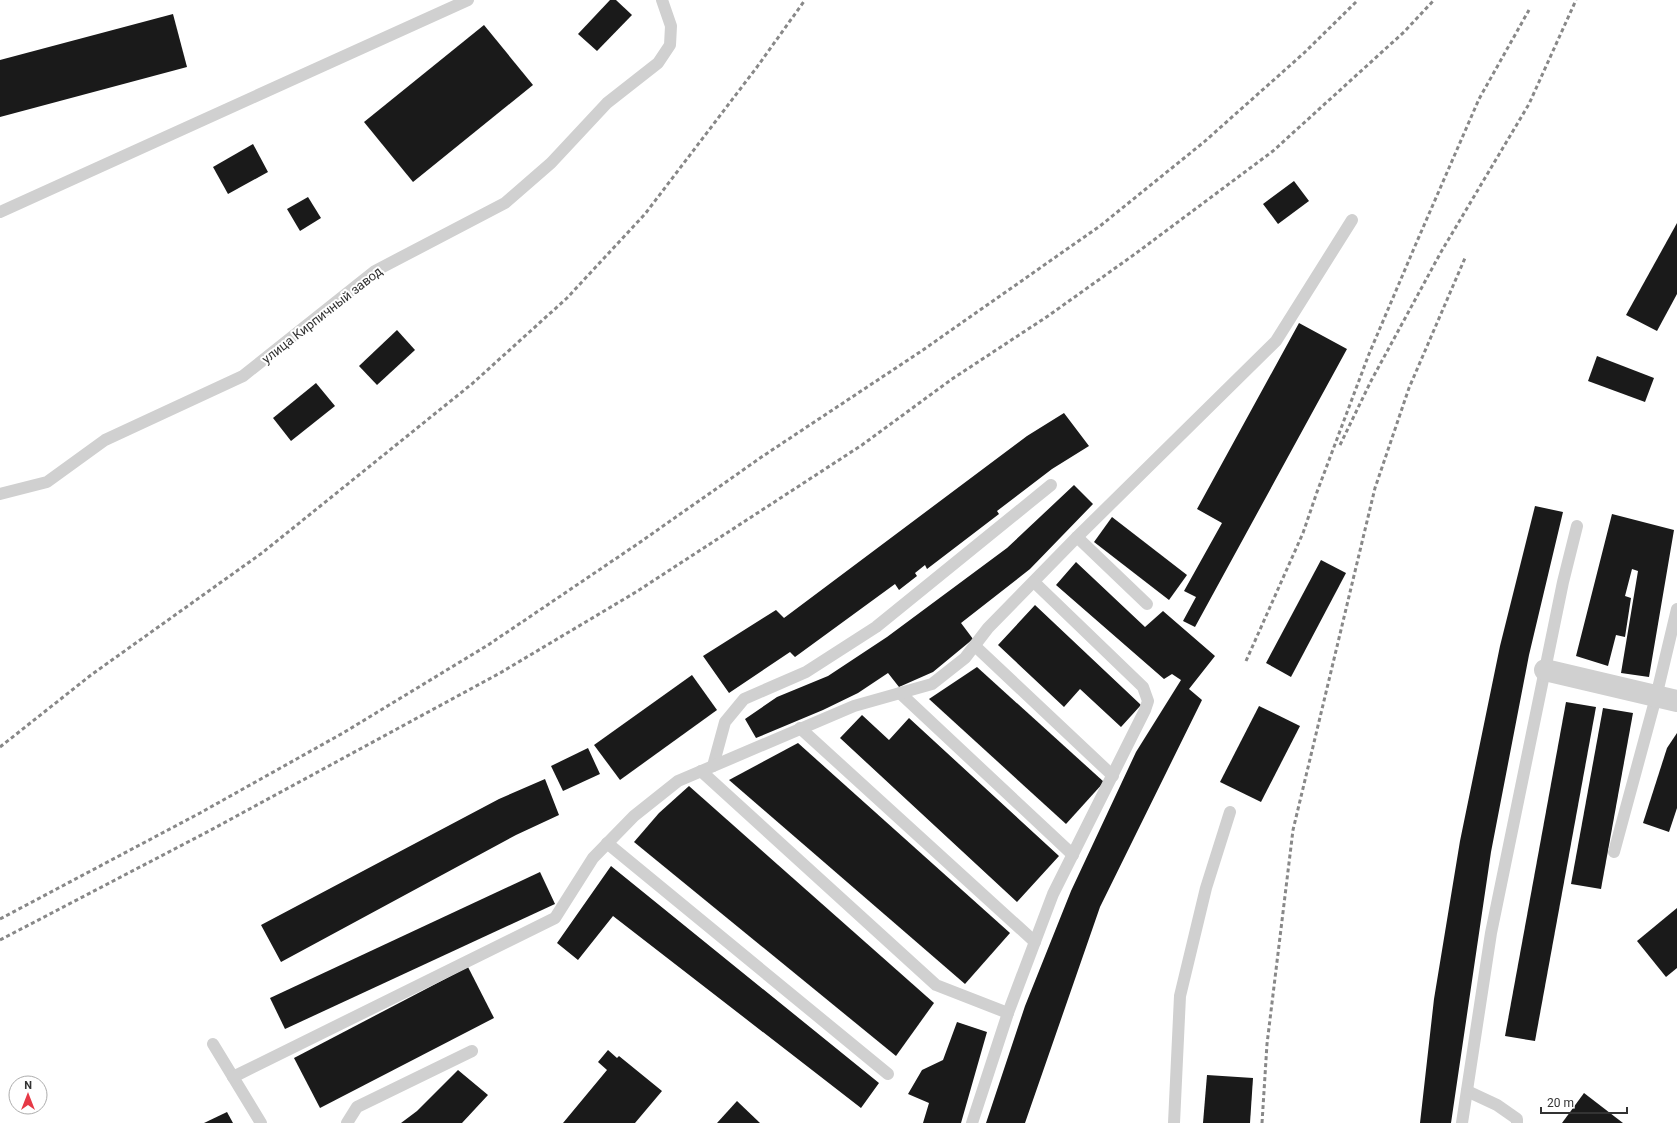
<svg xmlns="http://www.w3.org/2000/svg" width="1677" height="1123" viewBox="0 0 1677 1123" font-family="Roboto,sans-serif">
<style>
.building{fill:#1a1a1a}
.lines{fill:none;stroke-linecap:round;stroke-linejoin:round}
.lane{stroke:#d0d0d0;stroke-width:12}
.street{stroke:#d0d0d0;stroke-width:22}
.rail{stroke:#888;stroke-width:3;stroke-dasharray:4 3;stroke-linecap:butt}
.labels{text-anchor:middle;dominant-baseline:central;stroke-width:4;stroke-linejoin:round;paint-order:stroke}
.street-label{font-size:13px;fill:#333;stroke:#fff}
</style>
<rect width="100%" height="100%" fill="#fff"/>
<g class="building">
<polygon points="610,0 616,0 632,15 597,51 578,34"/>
<polygon points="173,14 187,67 0,117 0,60"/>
<polygon points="484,25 533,85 413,182 364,122"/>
<polygon points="253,144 268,172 228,194 213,167"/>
<polygon points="1294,181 1309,201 1278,224 1263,204"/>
<polygon points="308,197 321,218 300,231 287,209"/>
<polygon points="1677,223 1677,294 1657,331 1626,315"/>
<polygon points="1299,323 1347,349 1195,627 1183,621 1196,597 1184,591 1222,523 1197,509"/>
<polygon points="397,330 415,350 377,385 359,366"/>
<polygon points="1597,356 1654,378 1645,402 1588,381"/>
<polygon points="316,383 335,406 291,441 273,418"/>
<polygon points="1064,413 1089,446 1052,469 997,511 999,514 927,569 925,565 915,573 917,576 899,590 895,584 795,657 790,652 729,693 703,656 776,610 784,618 1027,436"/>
<polygon points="1074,485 1093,504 1030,569 961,623 973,639 933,672 899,687 888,673 858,693 823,710 756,738 745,719 777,697 828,676 887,637 1007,548"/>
<polygon points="1535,506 1563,512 1529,655 1491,852 1451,1123 1420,1123 1434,999 1460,841 1500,646"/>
<polygon points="1612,514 1674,530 1649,677 1621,673 1638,571 1632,569 1625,596 1631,598 1625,637 1616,635 1608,666 1576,656"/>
<polygon points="1112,517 1187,575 1169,600 1094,542"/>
<polygon points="1321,560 1346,573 1291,677 1266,663"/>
<polygon points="1076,562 1145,627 1163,611 1215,656 1189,689 1202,700 1100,907 1025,1123 986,1123 1025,1006 1071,891 1136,752 1181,680 1172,674 1164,679 1056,585"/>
<polygon points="1035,605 1141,705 1121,727 1080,689 1064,707 998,645"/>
<polygon points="977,667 1104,782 1066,824 929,699"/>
<polygon points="692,675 717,710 620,780 594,745"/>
<polygon points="1566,702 1596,707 1535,1041 1505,1036"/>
<polygon points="1259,706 1300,726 1261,802 1220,782"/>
<polygon points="1603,708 1633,713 1601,889 1571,884"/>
<polygon points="862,715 889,740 909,718 1059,856 1017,902 840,738"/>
<polygon points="1677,733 1677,808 1669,832 1643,823 1667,748"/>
<polygon points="798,743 1010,933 965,984 729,780"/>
<polygon points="588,748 600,774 563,791 551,766"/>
<polygon points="545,779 559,815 516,835 281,962 261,925 499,799"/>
<polygon points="689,786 934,1003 896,1056 634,842 659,813"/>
<polygon points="611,866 879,1083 861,1108 613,916 578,960 557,943"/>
<polygon points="540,872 555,904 285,1029 270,998"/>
<polygon points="1677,908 1677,968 1666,977 1637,941"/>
<polygon points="468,967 494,1018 320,1108 294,1058"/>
<polygon points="957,1022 987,1032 961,1123 923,1123 929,1103 908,1094 922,1070 943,1060"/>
<polygon points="608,1050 617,1058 619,1056 662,1091 635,1123 563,1123 607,1070 598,1062"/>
<polygon points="458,1070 488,1095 462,1123 401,1123 417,1111"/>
<polygon points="1207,1075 1253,1078 1250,1123 1203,1123"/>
<polygon points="1584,1093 1623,1123 1562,1123"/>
<polygon points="737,1101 760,1123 717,1123"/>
<polygon points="227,1112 233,1123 204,1123"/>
</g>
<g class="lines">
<g class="lane">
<polyline points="0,212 468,0"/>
<polyline points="0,494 47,482 105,440 243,376 375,271 505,203 551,163 607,103 658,63 670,45 671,26 662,0"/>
<polyline points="1077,537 1147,604"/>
<polyline points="975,646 1113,776"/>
<polyline points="900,693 1073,855"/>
<polyline points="800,728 1035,942"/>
<polyline points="713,766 725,722 744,699 806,672 876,627 1051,485"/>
<polyline points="701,771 936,985 1008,1013"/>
<polyline points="607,843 888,1074"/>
<polyline points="1614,852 1656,697 1677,609"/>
<polyline points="213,1044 261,1123"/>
<polyline points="233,1077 555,918 593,858 634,816 678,781 854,706 932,684 965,658 988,628 1077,537 1276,341 1352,220"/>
<polyline points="1467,1091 1497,1105 1517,1119 1517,1123"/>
<polyline points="347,1123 357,1107 472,1051"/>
<polyline points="972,1123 1008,1013 1053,894 1145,710 1148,701 1143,687 1034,582"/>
<polyline points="1174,1123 1180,996 1206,888 1230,812"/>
<polyline points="1462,1123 1491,933 1563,582 1577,526"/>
</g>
<polyline class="street" points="1545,670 1677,701"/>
<g class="rail">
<polyline points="1340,445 1371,381 1441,252 1529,104 1576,0"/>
<polyline points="1246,661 1303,533 1317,492 1369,354 1415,246 1479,99 1529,10"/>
<polyline points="0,747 91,675 262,553 473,383 567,298 645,214 757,67 805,0"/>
<polyline points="0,919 200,813 343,733 488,645 636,545 763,456 920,352 1100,226 1204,142 1304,53 1358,0"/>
<polyline points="0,940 209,831 500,673 636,592 862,445 952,379 1048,316 1135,254 1273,151 1404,32 1434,0"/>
<polyline points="1262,1123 1267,1044 1293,830 1375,488 1409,388 1465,258"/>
</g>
</g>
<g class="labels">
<g class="street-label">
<text transform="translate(322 315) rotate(-38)">улица Кирпичный завод</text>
</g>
</g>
<g transform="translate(28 1095)"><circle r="19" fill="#ffffff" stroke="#adadad"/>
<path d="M0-3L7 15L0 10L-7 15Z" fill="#e63946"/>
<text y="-6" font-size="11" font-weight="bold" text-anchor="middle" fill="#333333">N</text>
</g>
<path d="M1541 1107v6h86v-6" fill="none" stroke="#333333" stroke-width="2"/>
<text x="1547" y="1107" font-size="12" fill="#333333" stroke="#ffffff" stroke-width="3" paint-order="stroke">20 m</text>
</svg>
